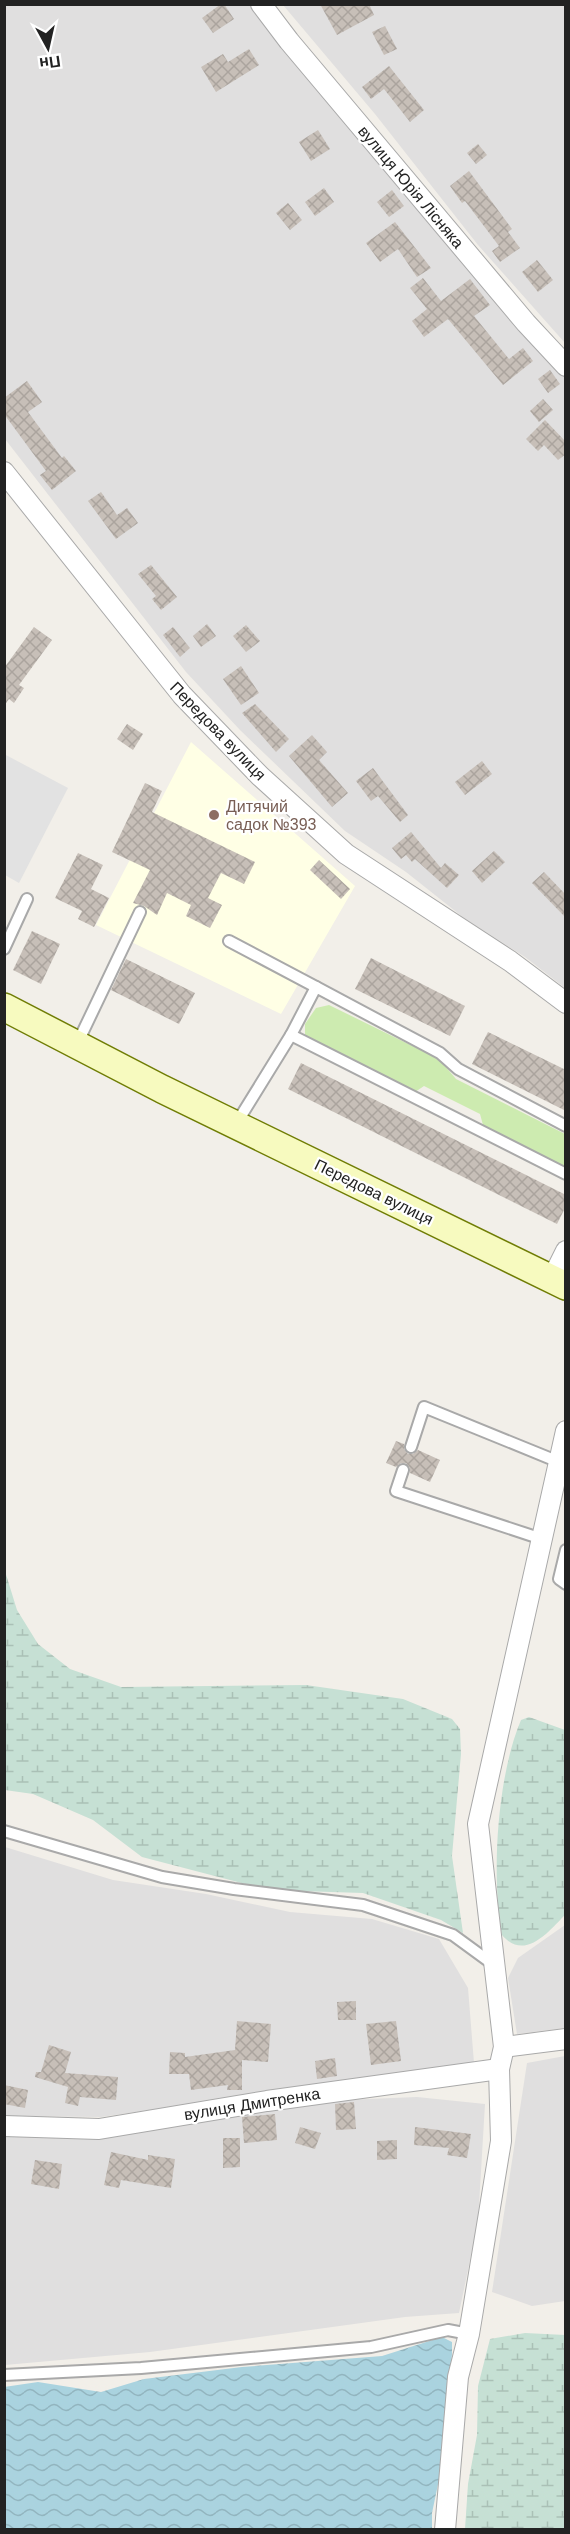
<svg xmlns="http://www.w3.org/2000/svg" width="570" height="2534" viewBox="0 0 570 2534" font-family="Arial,sans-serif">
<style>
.residential{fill:#e0dfdf}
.education{fill:#ffffe5}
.grass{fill:#cdebb0}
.wetland{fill:url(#wetland-marsh)}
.parking{fill:#e2e2e2}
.water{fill:url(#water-waves)}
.building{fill:url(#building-cross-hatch)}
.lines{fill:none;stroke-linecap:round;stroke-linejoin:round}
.lane-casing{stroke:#a9a9a9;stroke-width:14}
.street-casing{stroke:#a9a9a9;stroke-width:22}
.secondary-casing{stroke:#707d05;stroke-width:30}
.lane{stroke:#fff;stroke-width:10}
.street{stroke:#fff;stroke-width:20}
.secondary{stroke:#f7fabf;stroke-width:27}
.education-dot{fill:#8d6e63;stroke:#fff;stroke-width:2}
.labels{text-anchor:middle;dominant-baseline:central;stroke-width:4.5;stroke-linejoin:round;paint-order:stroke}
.street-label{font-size:16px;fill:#222;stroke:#fff}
.education-label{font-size:16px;fill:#785e54;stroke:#fff;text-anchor:start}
</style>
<defs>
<pattern id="wetland-marsh" width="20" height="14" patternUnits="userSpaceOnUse" patternTransform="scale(1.5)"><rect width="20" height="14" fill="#c6e0d4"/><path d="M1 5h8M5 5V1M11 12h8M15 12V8" fill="none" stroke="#aac0b6"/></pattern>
<pattern id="water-waves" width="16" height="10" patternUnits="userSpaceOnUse" patternTransform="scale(1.5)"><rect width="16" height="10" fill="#aad3df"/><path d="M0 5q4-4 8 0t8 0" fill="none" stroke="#92b5bf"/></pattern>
<pattern id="building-cross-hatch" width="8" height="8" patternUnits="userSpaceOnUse" patternTransform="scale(1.5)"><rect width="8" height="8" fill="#c7bfb8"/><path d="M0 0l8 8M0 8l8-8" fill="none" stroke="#aba49e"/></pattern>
</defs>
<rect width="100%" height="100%" fill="#f2efe9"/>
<g class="residential">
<polygon points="5,5 251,5 565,374 565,988 525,957 464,918 406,872 345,831 240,730 186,672 5,439"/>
<polygon points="283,5 565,5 565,343 478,245 375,114"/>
<polygon points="5,1847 113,1880 206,1894 290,1912 372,1919 439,1939 468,1988 474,2063 101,2117 5,2116"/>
<polygon points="565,1925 565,2028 517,2034 508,1978 518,1958"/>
<polygon points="565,2056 565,2301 532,2306 492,2292 527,2063"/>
<polygon points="417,2097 485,2104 478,2222 459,2313 405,2317 150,2352 5,2365 4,2134 260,2110 343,2100"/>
</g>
<polygon class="education" points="191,742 355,886 281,1014 96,925"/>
<polygon class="grass" points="329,1005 439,1059 456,1079 565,1134 565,1168 483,1125 480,1114 424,1086 415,1092 305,1036 305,1024 316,1008"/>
<g class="wetland">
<polygon points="4,1568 17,1610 38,1644 70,1669 121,1687 306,1685 403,1699 452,1719 460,1729 461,1754 452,1856 463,1933 441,1920 363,1893 268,1890 142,1857 93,1820 33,1794 5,1790"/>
<path d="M529 1717 565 1730 566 1914C549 1931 525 1962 502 1935 491 1876 497 1776 521 1720Z"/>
<polygon points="525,2333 565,2335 565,2529 465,2529 468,2484 477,2435 478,2386 490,2339"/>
</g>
<polygon class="parking" points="4,754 68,788 19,883 5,875"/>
<polygon class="water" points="442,2337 452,2342 452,2354 442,2465 432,2513 432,2529 5,2529 4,2387 38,2382 101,2392 144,2379 242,2367 382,2356"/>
<g class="building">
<polygon points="221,4 224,4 234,19 213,33 202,18"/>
<polygon points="320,4 369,4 374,15 337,35"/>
<polygon points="385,26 397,49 384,55 372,32"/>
<polygon points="249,49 259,65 216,92 201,67 223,54 228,62"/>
<polygon points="389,66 424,110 410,122 384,89 371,99 362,87"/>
<polygon points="318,130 330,149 311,161 299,142"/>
<polygon points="478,144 487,155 476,164 467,153"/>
<polygon points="469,171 512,229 508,232 520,248 500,262 492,251 499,246 465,201 462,203 450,186"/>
<polygon points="324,188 334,202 315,216 305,202"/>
<polygon points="392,190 404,206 389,217 377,202"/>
<polygon points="288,203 302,220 290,230 276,213"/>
<polygon points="395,222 431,268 417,277 398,249 380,262 366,243"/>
<polygon points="537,260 553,280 538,292 522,272"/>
<polygon points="423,278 441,301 470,279 490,305 474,316 509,359 523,348 533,361 503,385 448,319 424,337 412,321 427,309 410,288"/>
<polygon points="550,370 560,384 548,393 538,379"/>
<polygon points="27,381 42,402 28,412 62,458 64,456 76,471 52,490 40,475 46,471 4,414 4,398"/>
<polygon points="543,399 553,410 539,422 530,411"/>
<polygon points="545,420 566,442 566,454 558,460 544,445 538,451 526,439"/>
<polygon points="101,492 117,515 127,508 138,523 116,539 88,501"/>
<polygon points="151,565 177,597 161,610 152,599 156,596 138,574"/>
<polygon points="207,624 216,636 201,647 193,636"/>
<polygon points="246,625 260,641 246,652 233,636"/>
<polygon points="34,627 52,640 19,685 24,688 14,703 9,699 4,706 4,668"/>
<polygon points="173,627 190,648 180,657 163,635"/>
<polygon points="241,666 259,693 241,705 223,679"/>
<polygon points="255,704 289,739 276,752 242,713"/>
<polygon points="127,724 143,734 133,750 117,739"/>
<polygon points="312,735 327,752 319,760 348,793 332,807 289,756"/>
<polygon points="482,761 492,774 465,795 455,782"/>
<polygon points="373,768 408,815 400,822 378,796 371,801 356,781"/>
<polygon points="145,783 162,791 152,812 255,862 244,884 221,873 208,898 222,905 210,928 186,916 191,905 167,893 157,915 144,906 133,903 150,870 112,852"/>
<polygon points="411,832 441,868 445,863 459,875 447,888 415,859 412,862 406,855 401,859 392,848"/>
<polygon points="494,851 505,862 482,883 472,871"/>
<polygon points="78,853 103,865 91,889 109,898 94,927 78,919 82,911 55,898"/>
<polygon points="319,860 350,889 341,899 310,870"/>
<polygon points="544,872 566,895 566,918 532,883"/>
<polygon points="32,931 60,944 41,984 13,970"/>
<polygon points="371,958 465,1006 450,1036 355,989"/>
<polygon points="126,959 195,993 179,1024 111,990"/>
<polygon points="488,1032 566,1070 566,1111 472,1064"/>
<polygon points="301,1063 566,1195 566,1206 557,1224 288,1089"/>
<polygon points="396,1441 404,1444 404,1449 408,1454 413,1454 418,1450 440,1460 430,1482 410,1473 410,1468 406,1463 401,1463 396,1467 386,1463"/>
<polygon points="356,2001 356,2020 338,2020 337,2002"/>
<polygon points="237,2021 271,2024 268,2062 242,2060 242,2090 227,2090 228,2085 191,2090 189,2074 169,2074 170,2052 185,2053 185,2057 235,2050"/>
<polygon points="396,2021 401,2061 371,2065 366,2024"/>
<polygon points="49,2045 71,2052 65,2073 118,2077 116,2100 80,2097 78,2106 65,2103 68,2087 35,2077 36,2072 41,2072"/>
<polygon points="335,2058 337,2076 317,2079 315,2061"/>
<polygon points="4,2085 28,2090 25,2108 4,2104"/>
<polygon points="354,2102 356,2129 336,2130 335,2104"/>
<polygon points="275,2114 277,2140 244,2143 242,2117"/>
<polygon points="300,2127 321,2133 315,2149 295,2143"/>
<polygon points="415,2127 471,2134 467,2158 447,2155 449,2148 414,2145"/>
<polygon points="223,2138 240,2138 240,2167 223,2168"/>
<polygon points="397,2140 397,2159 377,2160 377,2141"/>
<polygon points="111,2152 148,2160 148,2155 175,2159 171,2188 121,2180 119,2188 104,2185"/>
<polygon points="35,2160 62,2164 59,2189 31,2184"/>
</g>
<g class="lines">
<defs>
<g id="lane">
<polyline points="229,941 316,987"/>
<polyline points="4,949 27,899"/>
<polyline points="291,1035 566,1174"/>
<polyline points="77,1044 140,912"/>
<polyline points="236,1124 291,1035 316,987 440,1053 458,1069 566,1126"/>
<polyline points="411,1447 424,1407 559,1462"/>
<polyline points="403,1470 396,1491 542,1539"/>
<polyline points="566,1550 559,1579 566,1584"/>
<polyline points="4,1831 162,1877 234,1889 363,1905 453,1935 494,1965"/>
<polyline points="4,2375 141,2368 371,2347 448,2330 469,2334"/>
</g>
<g id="street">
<polyline points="261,4 289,41 526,323 566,366"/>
<polyline points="4,472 182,695 260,776 346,854 510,961 566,1003"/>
<polyline points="552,1279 566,1251"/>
<polyline points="504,2047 566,2039"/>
<polyline points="4,2126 99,2129 267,2101 499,2069"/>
<polyline points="445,2530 458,2377 469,2334 501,2141 499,2069 504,2047 478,1824 566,1431"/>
</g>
<polyline id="secondary" points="4,1007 162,1089 566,1286"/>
</defs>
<use href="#lane" class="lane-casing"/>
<use href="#street" class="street-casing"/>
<use href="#secondary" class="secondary-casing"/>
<use href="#lane" class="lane"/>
<use href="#street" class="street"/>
<use href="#secondary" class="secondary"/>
</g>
<circle class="education-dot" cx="214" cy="815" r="6"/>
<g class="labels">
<g class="street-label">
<text transform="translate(411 187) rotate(50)">вулиця Юрія Лісняка</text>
<text transform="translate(218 731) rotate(46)">Передова вулиця</text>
<text transform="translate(374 1192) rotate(26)">Передова вулиця</text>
<text transform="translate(252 2104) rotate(-9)">вулиця Дмитренка</text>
</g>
<g class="education-label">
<text x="226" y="806">Дитячий<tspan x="226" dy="18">садок №393</tspan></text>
</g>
</g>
<rect width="570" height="2534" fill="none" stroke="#222222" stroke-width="12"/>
<g transform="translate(48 48) rotate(172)" stroke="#ffffff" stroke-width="4.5" paint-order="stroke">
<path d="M0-4.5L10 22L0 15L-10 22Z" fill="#222222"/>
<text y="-9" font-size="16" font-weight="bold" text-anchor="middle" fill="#222222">Пн</text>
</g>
</svg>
